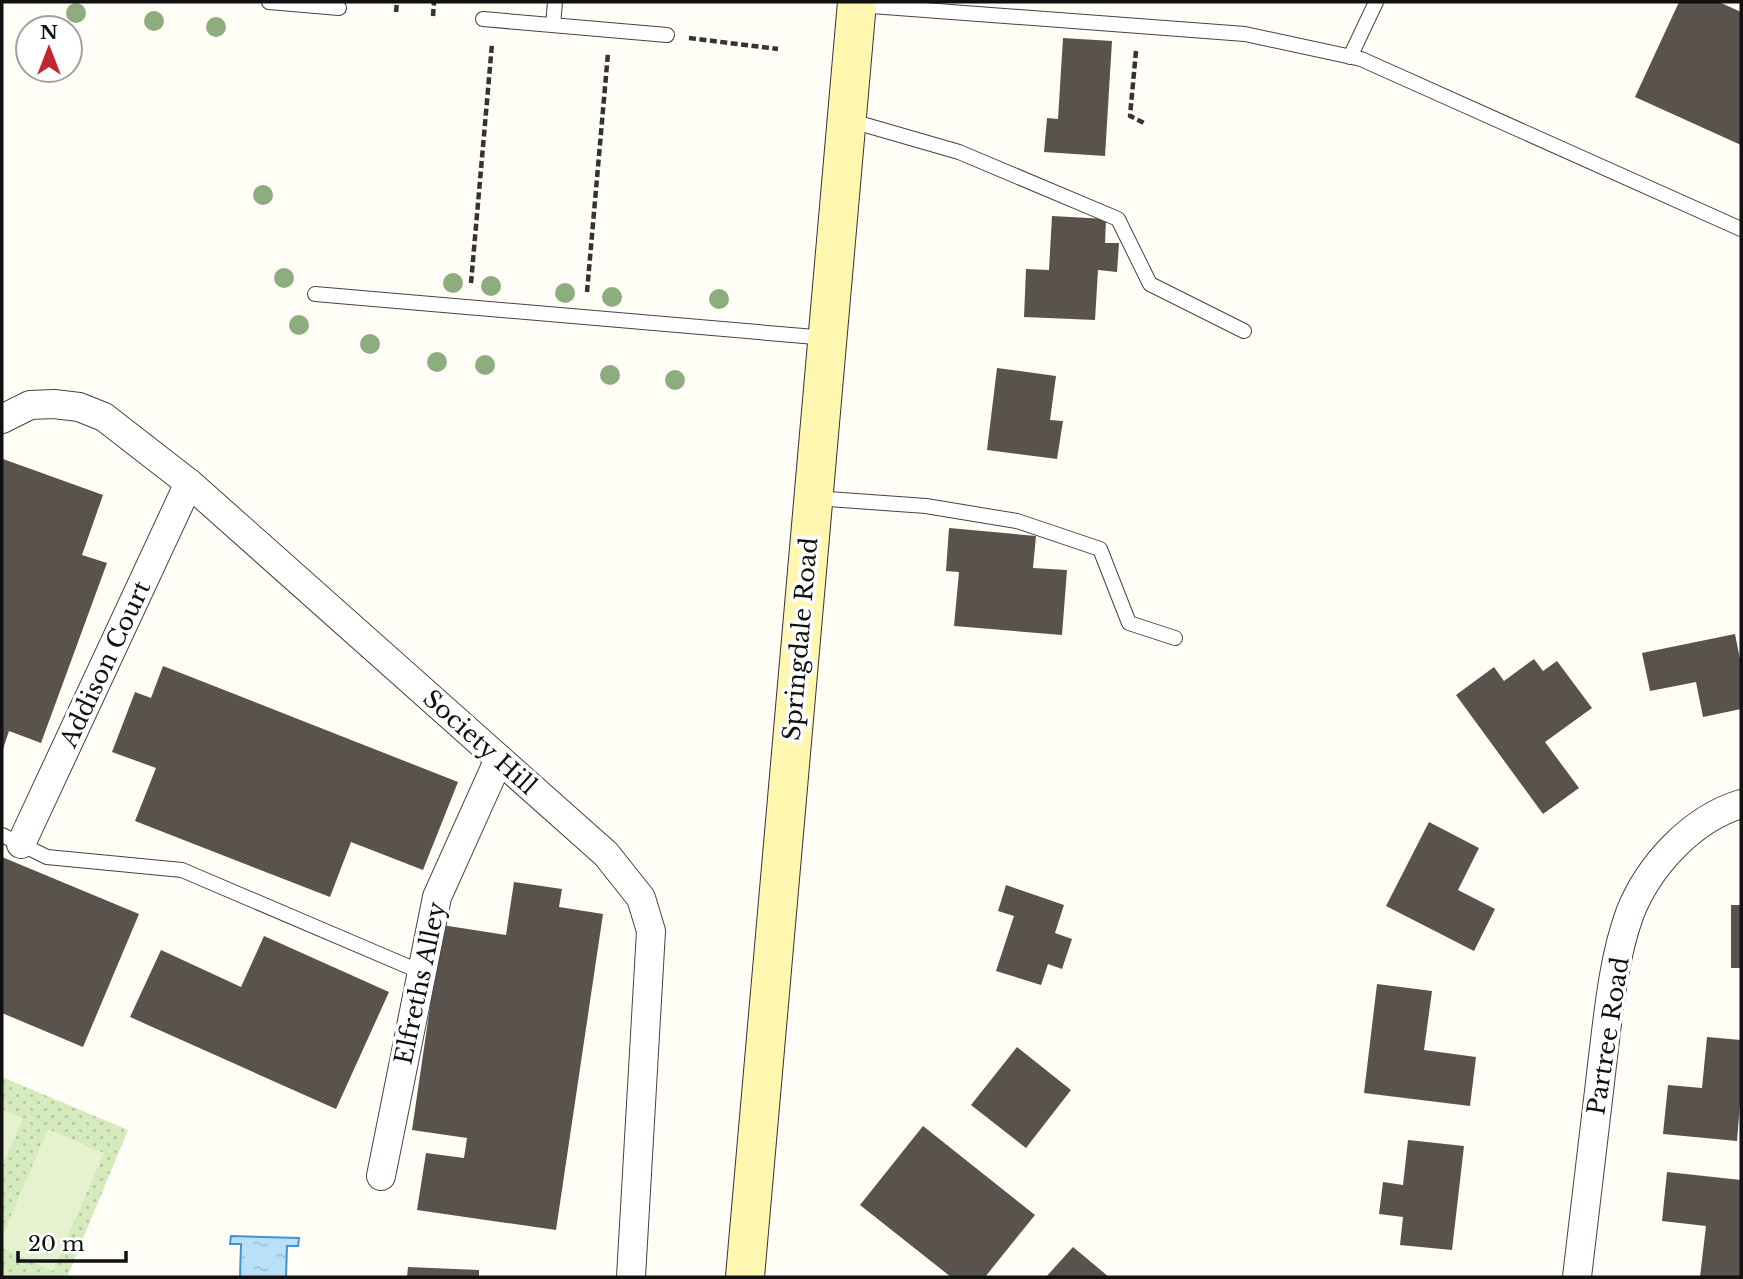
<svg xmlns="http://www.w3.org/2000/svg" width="1743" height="1279" viewBox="0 0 1743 1279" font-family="'Libre Baskerville',serif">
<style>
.park{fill:url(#park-dots)}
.pitch{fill:#e6f2cf}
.water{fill:url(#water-ripples);stroke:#3f96cf;stroke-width:2}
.building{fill:#5a524d}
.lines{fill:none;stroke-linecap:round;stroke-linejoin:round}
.service-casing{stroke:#444;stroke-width:16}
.minor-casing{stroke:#444;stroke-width:30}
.secondary-casing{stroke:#333;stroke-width:40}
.path{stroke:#333;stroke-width:4.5;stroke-dasharray:7 3.5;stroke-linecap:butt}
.service{stroke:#fff;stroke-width:14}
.minor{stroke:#fff;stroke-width:28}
.secondary{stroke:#fff6b0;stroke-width:38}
.tree{fill:#8dad7f}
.labels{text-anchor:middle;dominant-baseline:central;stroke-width:7;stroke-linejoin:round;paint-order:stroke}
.street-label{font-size:24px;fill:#111;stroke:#fff}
</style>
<defs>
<pattern id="park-dots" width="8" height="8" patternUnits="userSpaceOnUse" patternTransform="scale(1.75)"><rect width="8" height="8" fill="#d5ebbd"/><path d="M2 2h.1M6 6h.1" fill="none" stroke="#b6c8a1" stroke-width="1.8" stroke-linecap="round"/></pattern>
<pattern id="water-ripples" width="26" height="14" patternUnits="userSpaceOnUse" patternTransform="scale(1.75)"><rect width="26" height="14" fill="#b9e0f7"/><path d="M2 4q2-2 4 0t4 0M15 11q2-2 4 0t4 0" fill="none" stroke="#9ebfd3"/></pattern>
</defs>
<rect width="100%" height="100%" fill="#fffdf5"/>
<polygon class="park" points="2,1077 128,1130 67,1277 2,1277"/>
<g class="pitch">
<polygon points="2,1109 23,1118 2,1168"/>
<polygon points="48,1129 104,1153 53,1271 2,1248 2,1237"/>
</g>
<polygon class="water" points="231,1236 299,1238 298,1246 287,1246 286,1277 240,1277 241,1244 230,1244"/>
<g class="building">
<polygon points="1679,2 1719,2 1741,12 1741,145 1635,97"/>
<polygon points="1063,38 1112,41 1105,156 1044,152 1047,118 1058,119"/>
<polygon points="1052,216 1106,219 1105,243 1119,243 1117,272 1098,270 1095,320 1024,317 1026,269 1049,270"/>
<polygon points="997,368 1056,376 1050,420 1063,421 1057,459 987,450"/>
<polygon points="3,459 103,495 82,555 107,563 41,743 9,731 2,752"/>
<polygon points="949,528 1036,536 1033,568 1067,570 1062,635 954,626 959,572 946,571"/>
<polygon points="1735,634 1741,664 1741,709 1703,717 1696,682 1650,691 1642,653"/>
<polygon points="1534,659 1543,671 1557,661 1592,708 1545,742 1579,788 1543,814 1456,695 1494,667 1504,681"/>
<polygon points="163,666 458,782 423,870 351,842 330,897 135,821 156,768 112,752 135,692 151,698"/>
<polygon points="1429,822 1479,848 1458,890 1495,909 1474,951 1386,906"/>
<polygon points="2,857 139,914 83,1047 2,1013"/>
<polygon points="514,882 562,889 559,907 603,914 556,1230 417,1210 426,1153 464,1158 467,1138 412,1130 442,925 506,935"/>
<polygon points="1006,885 1064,905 1055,933 1072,939 1062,969 1048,964 1041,985 996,971 1014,916 998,911"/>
<rect x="1731" y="905" width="10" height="63"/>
<polygon points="264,936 389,992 336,1109 130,1017 161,950 241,987"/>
<polygon points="1377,984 1432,991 1424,1050 1476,1057 1470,1106 1364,1093"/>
<polygon points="1707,1037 1741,1040 1741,1091 1737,1141 1663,1134 1668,1085 1702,1088"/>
<polygon points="1017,1047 1071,1090 1026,1148 971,1105"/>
<polygon points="923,1126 1035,1215 985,1277 951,1277 860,1205"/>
<polygon points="1408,1140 1464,1146 1452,1250 1400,1245 1403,1217 1379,1214 1383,1182 1403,1185"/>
<polygon points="1667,1172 1741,1180 1741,1277 1700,1277 1706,1226 1662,1221"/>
<polygon points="1073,1247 1109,1277 1046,1277"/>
<polygon points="408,1267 479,1270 479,1277 407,1277"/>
</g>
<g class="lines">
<defs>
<g id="service">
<polyline points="269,2 339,8"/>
<polyline points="858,5 1245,34 1361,59 1741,229"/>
<polyline points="483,19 667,35"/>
<polyline points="553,25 555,2"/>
<polyline points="1350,57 1376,2"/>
<polyline points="848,120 959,152 1118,219 1150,284 1244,331"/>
<polyline points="315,294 827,338"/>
<polyline points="814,498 926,506 1017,521 1100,549 1129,623 1175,638"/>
<polyline points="2,835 47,857 182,870 421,972"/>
</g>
<g id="minor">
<polyline points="2,419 30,405 54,404 79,407 104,417 189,483 606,854 641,898 651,931 631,1277"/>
<polyline points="21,844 189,483"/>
<polyline points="381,1176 437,897 499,759"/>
<path d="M1577 1277C1585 1207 1594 1136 1602 1065 1608 1017 1613 959 1630 913 1649 865 1692 819 1741 804"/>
</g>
<polyline id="secondary" points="745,1277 857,2"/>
</defs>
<use href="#service" class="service-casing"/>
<use href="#minor" class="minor-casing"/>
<use href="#secondary" class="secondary-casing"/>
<g class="path">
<polyline points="396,12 397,2"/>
<polyline points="433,16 434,2"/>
<polyline points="689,38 778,49"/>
<polyline points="1136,51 1130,116 1146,124"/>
<polyline points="471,283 492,44"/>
<polyline points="587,292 608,53"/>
</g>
<use href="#service" class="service"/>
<use href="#minor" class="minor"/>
<use href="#secondary" class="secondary"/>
</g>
<g class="tree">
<circle cx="76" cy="13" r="10"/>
<circle cx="154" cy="21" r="10"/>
<circle cx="216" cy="27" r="10"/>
<circle cx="263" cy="195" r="10"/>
<circle cx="284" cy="278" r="10"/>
<circle cx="453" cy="283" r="10"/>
<circle cx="491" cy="286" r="10"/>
<circle cx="565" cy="293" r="10"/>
<circle cx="612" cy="297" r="10"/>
<circle cx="719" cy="299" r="10"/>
<circle cx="299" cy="325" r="10"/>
<circle cx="370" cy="344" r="10"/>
<circle cx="437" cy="362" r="10"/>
<circle cx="485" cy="365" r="10"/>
<circle cx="610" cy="375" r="10"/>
<circle cx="675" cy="380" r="10"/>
</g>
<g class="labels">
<g class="street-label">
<text transform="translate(800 639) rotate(-85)">Springdale Road</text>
<text transform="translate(105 664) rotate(-65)">Addison Court</text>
<text transform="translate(480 742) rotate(42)">Society Hill</text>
<text transform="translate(420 983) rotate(-78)">Elfreths Alley</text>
<text transform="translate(1608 1036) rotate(-81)">Partree Road</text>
</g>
</g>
<rect width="1743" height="1279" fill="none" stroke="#111111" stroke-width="7"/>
<g transform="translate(49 49)"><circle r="33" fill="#ffffff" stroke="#a0a0a0" stroke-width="2"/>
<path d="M0-5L12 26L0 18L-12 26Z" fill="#c4262e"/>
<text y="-10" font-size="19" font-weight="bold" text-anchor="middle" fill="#111111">N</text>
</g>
<path d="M18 1251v10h108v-10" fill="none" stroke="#111111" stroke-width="3.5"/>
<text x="28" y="1251" font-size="21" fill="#111111" stroke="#ffffff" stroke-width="5" paint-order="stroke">20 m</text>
</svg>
